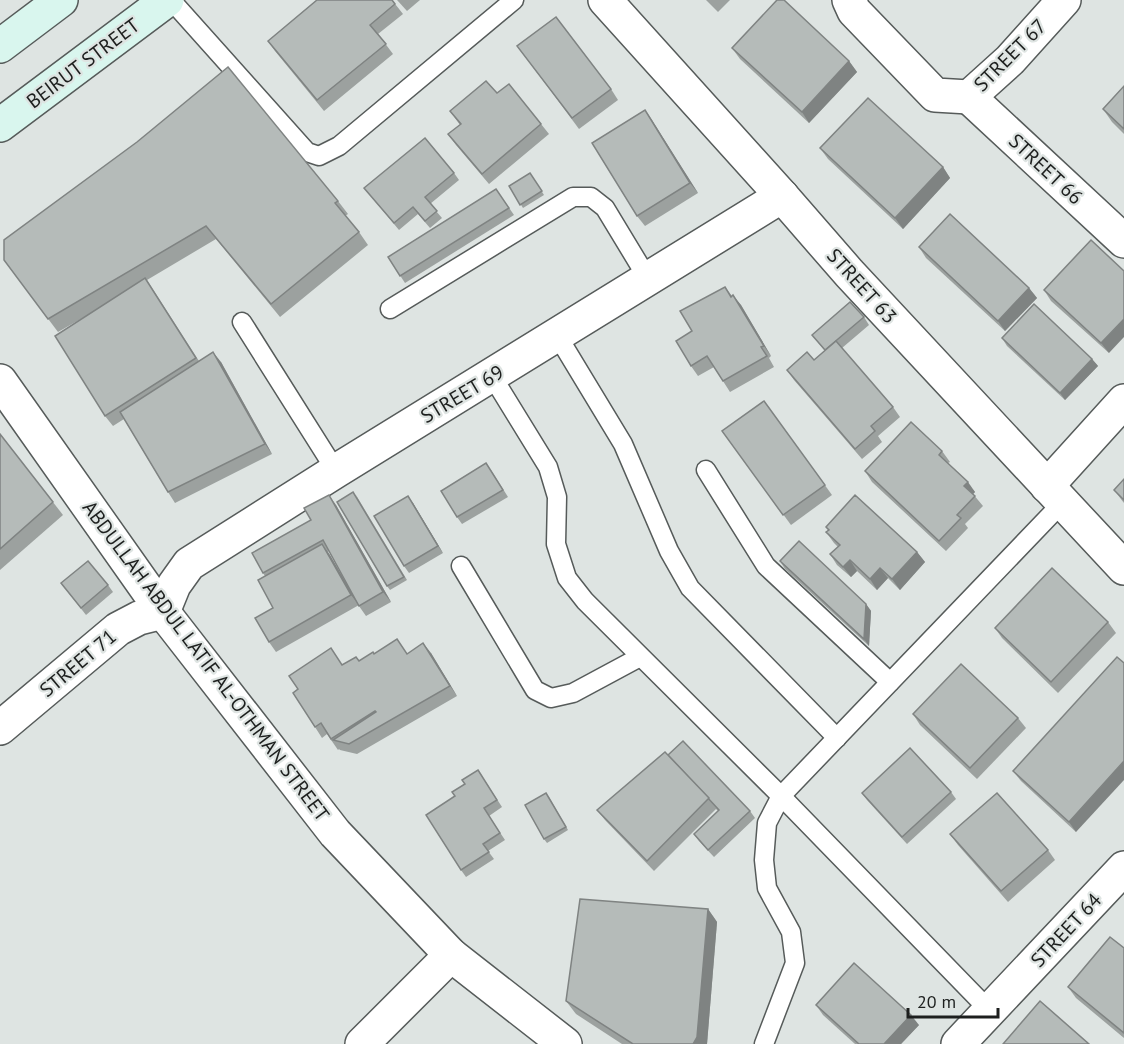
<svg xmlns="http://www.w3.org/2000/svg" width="1124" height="1044" viewBox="0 0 1124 1044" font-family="'PT Sans',sans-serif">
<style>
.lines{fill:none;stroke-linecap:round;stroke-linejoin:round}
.service-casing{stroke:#565b5a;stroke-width:21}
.minor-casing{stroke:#565b5a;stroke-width:36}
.tertiary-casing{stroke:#565b5a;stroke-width:36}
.secondary-casing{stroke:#565b5a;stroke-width:36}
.service{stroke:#fff;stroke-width:18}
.minor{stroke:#fff;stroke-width:33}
.tertiary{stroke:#fff;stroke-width:33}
.secondary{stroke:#d9f6ee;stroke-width:33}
.wall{fill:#9ca19f}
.shaded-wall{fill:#7f8382}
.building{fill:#b5bbb9;stroke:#7f8382;stroke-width:1.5}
.labels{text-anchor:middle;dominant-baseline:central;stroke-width:4.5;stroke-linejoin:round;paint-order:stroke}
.street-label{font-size:20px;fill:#1d1f1e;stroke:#dee4e2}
</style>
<rect width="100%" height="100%" fill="#dee4e2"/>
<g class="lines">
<defs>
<g id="service">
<polyline points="171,0 307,152 319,156 339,146 514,0"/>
<polyline points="390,309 573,197 591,197 605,208 648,279"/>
<polyline points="242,322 336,471"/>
<polyline points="557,335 623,444 669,551 690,588 837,738"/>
<polyline points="492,376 548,467 557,497 556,544 567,578 585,601 781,796 990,1011"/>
<polyline points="706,470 766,566 890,682"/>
<polyline points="461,566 535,690 551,698 573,693 640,657"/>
<polyline points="764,1044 795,963 791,932 767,888 764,860 767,823 781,796 1063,502"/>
</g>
<g id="minor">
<polyline points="605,0 782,196 849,273 1124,568"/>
<polyline points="849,0 854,11 935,95 969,97 1010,60 1064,0"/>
<polyline points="969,97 1124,241"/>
<polyline points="1047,486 1124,401"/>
<polyline points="0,728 118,629 139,618 163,612 174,585 189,564 336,471 782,196"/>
<polyline points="362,1044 451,955"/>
<polyline points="958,1044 1124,868"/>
</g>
<polyline id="tertiary" points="0,381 163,612 335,833 451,955 565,1044"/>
<g id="secondary">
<polyline points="0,46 61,0"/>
<polyline points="0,125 167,0"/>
</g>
</defs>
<use href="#service" class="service-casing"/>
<use href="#minor" class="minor-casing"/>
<use href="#tertiary" class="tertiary-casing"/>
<use href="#secondary" class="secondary-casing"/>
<use href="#service" class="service"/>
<use href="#minor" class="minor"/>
<use href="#tertiary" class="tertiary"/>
<use href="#secondary" class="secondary"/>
</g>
<g class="wall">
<polygon points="392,0 403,14 378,34 393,54 324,111 275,51 268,41"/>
<polygon points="397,0 420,0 407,11"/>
<polygon points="706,0 730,0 718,12"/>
<polygon points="732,48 849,61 857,72 809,123 740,59"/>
<polygon points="525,56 611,89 618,100 579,129"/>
<polygon points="1124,86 1124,134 1112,122 1103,109"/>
<polygon points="497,93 541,124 549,134 489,184 456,145 448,134 460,125 450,111"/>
<polygon points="645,110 698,193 645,226 637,216"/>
<polygon points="820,148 943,167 950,178 903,229 828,159"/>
<polygon points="454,173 459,180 430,204 442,218 430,228 418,214 399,230 364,188"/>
<polygon points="530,173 544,195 523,208 509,186"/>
<polygon points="496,189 514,215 405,283 388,257"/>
<polygon points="338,201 348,214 345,216 359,232 368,245 280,317 216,239 147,280 199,361 221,362 272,454 175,503 168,492 124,419 113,426 105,416 100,308 58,332 4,260"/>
<polygon points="1091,240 1109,353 1051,301 1044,290"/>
<polygon points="919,247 1029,288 1037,298 1005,331 926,258"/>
<polygon points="725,287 732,296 741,305 771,356 769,358 774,367 730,392 714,367 698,376 691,366 692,331"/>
<polygon points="864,317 869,325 842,348 893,407 900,417 878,436 882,442 862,459 794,380 787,370 814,360 825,351 812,335"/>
<polygon points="1002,338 1092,359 1098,366 1065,400 1007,346"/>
<polygon points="764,401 832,495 791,525 722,431"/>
<polygon points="0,434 63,515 0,570"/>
<polygon points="942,451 950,462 948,463 975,492 973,494 983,506 965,524 968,528 946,551 872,482 865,471"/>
<polygon points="491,470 508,497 462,524 457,517"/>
<polygon points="1124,479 1124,503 1114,490"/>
<polygon points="356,495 407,580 390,590 387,586"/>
<polygon points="413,503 443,553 409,573 404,566"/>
<polygon points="336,505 391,602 366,616 359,606 329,551 328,552 359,605 276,652 269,642 273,608 265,576 263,573 311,520"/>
<polygon points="826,527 917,552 925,562 900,590 888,578 877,590 857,571 851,577 837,565 830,554 838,547 834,543 826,532 828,530"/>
<polygon points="780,561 866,604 871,611 869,646 785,569"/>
<polygon points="61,583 108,585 113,592 86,615"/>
<polygon points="1108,622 1116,633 1058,693 1002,638 995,628"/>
<polygon points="431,653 457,696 357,754 340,750 339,749 338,750 327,734 322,738 315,727 343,665 359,661 374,654"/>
<polygon points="1124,663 1076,832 1021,781 1013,771"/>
<polygon points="913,714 1018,718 1026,728 977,779 920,725"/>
<polygon points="668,755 750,811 755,818 714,857 699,841 694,834 718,811 716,809 654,871 605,820 597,810"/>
<polygon points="478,770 502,807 489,816 505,840 488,851 494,859 466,877 461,870 455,796 465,784"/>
<polygon points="951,792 956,799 907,844 867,800 862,793"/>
<polygon points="549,797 568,830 547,843 544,839"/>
<polygon points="950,834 1048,850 1055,860 1008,902 958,845"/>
<polygon points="708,909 717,922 707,1044 622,1044 576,1014 566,1001"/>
<polygon points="1124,948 1124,1038 1076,998 1068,987"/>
<polygon points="816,1005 919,1025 901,1044 855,1044 823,1015"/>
</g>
<g class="shaded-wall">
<polygon points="849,61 857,72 809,123 802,112"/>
<polygon points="645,110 652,120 698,193 690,183"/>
<polygon points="943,167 950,178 903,229 895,218"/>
<polygon points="1029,288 1037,298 1005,331 998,321"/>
<polygon points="733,295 741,305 771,356 764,346"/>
<polygon points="1124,319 1124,337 1109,353 1101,343"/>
<polygon points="213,352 221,362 272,454 265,444"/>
<polygon points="1092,359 1098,366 1065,400 1060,393"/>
<polygon points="968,482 975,492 971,496 964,486"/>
<polygon points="329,495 336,505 391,602 383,592"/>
<polygon points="408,496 413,503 443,553 438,546"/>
<polygon points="322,544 330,555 359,605 351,595"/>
<polygon points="917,552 925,562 900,590 892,579"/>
<polygon points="850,560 857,571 851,577 843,567"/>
<polygon points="880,568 888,578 877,590 870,579"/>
<polygon points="866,604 871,611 869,646 864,639"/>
<polygon points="423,643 431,653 457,696 450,686"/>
<polygon points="1124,761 1124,780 1076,832 1069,822"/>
<polygon points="708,909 717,922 707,1044 693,1044"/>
<polygon points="911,1015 919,1025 901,1044 884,1044"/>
</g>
<g class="building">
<polygon points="317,0 392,0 395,4 370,25 386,44 317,100 268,41"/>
<polygon points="777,0 784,0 849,61 802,112 732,48"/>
<polygon points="556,17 611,89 572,118 517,46"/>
<polygon points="228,67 338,201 335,203 359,232 271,304 206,226 48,319 4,260 4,240 137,142"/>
<polygon points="486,81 497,93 509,84 541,124 482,174 448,134 461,124 450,111"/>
<polygon points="1124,86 1124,129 1103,109"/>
<polygon points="868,98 943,167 895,218 820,148"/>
<polygon points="645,110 690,183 637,216 592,143"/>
<polygon points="425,138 454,173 425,197 437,211 425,221 413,207 394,223 364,188"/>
<polygon points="530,173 542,191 520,205 509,186"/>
<polygon points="496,189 509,208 400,276 388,257"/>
<polygon points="950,214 1029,288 998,321 919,247"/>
<polygon points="1091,240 1124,271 1124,319 1101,343 1044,290"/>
<polygon points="145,278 196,358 105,416 55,336"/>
<polygon points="725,287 731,297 733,295 764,346 761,347 767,356 723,381 707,356 691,366 676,341 692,331 680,311"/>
<polygon points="850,302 864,317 825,350 812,335"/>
<polygon points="1034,304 1092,359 1060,393 1002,338"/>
<polygon points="836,341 893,407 871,426 875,431 855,449 787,370 807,352 814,360"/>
<polygon points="213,352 265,444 168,492 120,412"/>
<polygon points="764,401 825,485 783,515 722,431"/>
<polygon points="911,422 942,451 939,455 968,482 964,486 975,496 957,515 961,518 939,541 865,471"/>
<polygon points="0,434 53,502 0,549"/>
<polygon points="486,463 503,490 457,517 441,491"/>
<polygon points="1124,479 1124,500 1114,490"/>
<polygon points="353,492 404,577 387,586 337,502"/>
<polygon points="329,495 383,592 359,606 323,540 263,573 252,553 311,520 304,508"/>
<polygon points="855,495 917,552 892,579 880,568 870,579 850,560 843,567 830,554 840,545 826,532 829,530 826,527"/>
<polygon points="408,496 438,546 404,566 374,516"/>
<polygon points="799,541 866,604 864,639 780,561"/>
<polygon points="322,544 351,595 269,642 255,618 273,608 258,580"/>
<polygon points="88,561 108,585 81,608 61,583"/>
<polygon points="1052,568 1108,622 1051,682 995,628"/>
<polygon points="397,639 407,654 423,643 450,686 349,744 333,740 376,712 375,711 331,739 321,723 315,727 293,693 298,689 289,676 331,648 342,665 356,657 359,661 373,652 374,654"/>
<polygon points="1117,657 1124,663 1124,761 1069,822 1013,771"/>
<polygon points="961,664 1018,718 970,768 913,714"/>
<polygon points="683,741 750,811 708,850 694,834 719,810 668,755"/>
<polygon points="910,748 951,792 902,837 862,793"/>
<polygon points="665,752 709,798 647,861 597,810"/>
<polygon points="478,770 497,800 484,808 500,833 483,844 489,852 461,870 426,815 455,796 452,792 465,784 462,780"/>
<polygon points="546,793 566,827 544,839 525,805"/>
<polygon points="997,793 1048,850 1001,891 950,834"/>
<polygon points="580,899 708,909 697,1037 693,1044 633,1044 566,1001"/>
<polygon points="1110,937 1124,948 1124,1033 1068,987"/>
<polygon points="854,963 911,1015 884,1044 859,1044 816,1005"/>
<polygon points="1040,1001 1089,1044 1003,1044"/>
</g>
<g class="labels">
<g class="street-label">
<text transform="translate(1010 55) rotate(-45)">STREET 67</text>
<text transform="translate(83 63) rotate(-37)">BEIRUT STREET</text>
<text transform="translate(1046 169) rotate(43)">STREET 66</text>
<text transform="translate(862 286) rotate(48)">STREET 63</text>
<text transform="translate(462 394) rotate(-31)">STREET 69</text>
<text transform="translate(206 661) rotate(53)">ABDULLAH ABDUL LATIF AL-OTHMAN STREET</text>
<text transform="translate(78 663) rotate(-40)">STREET 71</text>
<text transform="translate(1066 930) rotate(-47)">STREET 64</text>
</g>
</g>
<path d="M908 1008v9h90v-9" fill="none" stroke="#1d1f1e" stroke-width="3"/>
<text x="917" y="1008" font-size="18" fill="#1d1f1e" stroke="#dee4e2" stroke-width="4.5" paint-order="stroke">20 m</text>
</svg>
